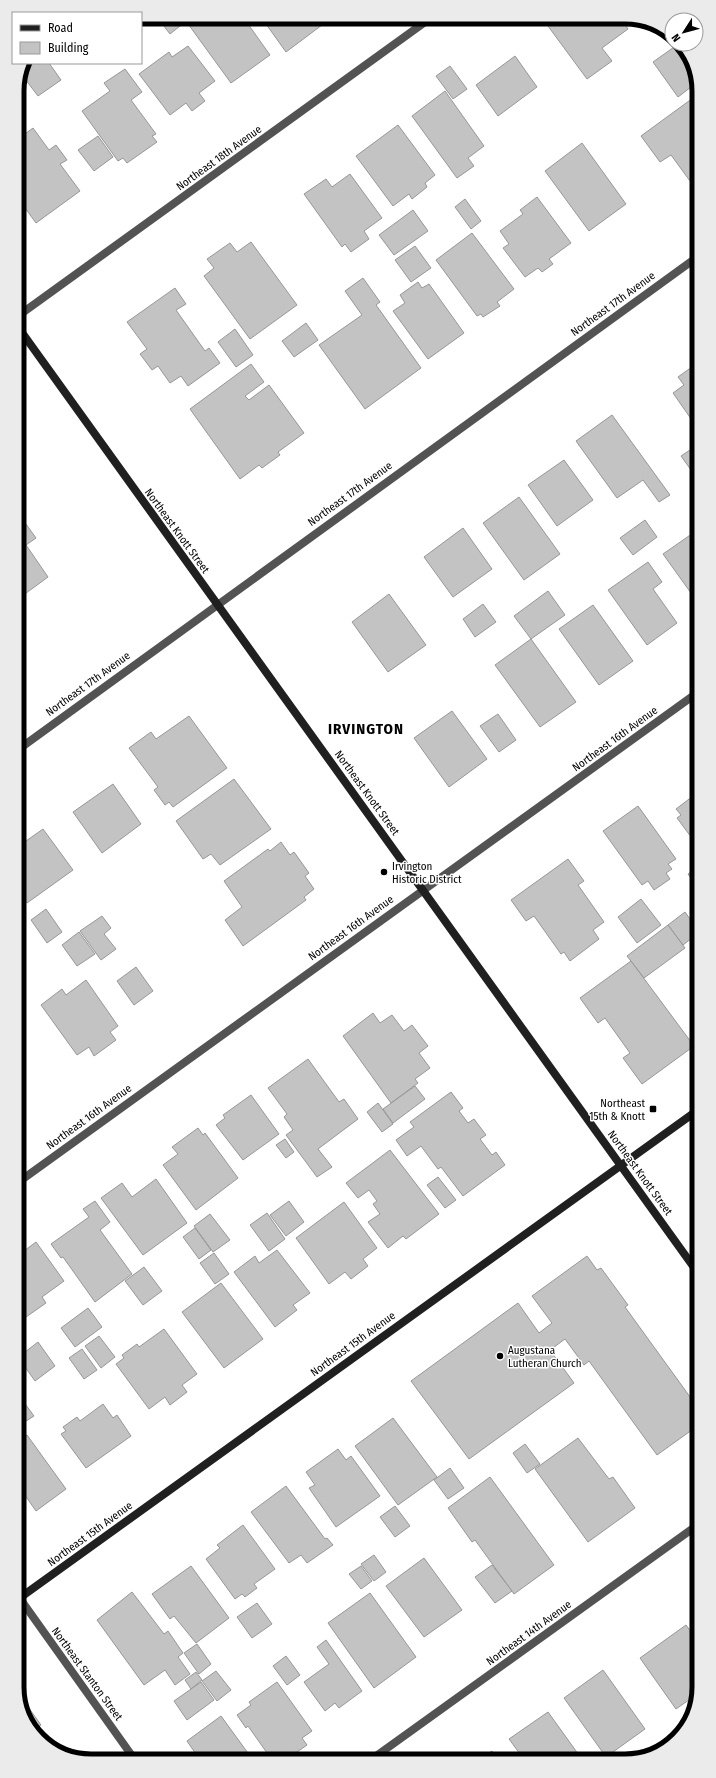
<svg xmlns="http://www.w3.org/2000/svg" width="716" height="1778" viewBox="0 0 716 1778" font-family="'Fira Sans Condensed',sans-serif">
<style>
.building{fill:#c3c3c3;stroke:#979797}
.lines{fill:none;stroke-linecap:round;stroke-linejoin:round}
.street{stroke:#535353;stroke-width:8}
.secondary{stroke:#202020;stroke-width:8}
.poi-dot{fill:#000;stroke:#fff;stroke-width:1.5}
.labels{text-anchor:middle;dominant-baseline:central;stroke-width:3;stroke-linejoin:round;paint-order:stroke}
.street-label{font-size:11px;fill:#000;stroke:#fff}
.poi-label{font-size:11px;fill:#000;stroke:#fff;text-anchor:start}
.district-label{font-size:15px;font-weight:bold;letter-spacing:1px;fill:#000;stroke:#fff}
.rim{fill:none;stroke:#000;stroke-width:5}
</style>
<rect width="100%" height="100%" fill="#fff"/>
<g class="building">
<polygon points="157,17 173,17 180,26 170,34"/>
<polygon points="173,17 183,17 186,22 180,26"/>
<polygon points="183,17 243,17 270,55 231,83"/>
<polygon points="261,17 319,17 317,18 322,25 286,52"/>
<polygon points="551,17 620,17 628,29 602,48 612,61 587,79 545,22"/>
<polygon points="677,45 695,70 695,84 678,97 653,62"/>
<polygon points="188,46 215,81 199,93 205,101 192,111 186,103 170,115 139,74 169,52 172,57"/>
<polygon points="515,56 537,87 498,116 476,85"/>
<polygon points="33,63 49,63 61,80 38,96 22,75 25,69"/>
<polygon points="450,66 467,89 453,99 436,76"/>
<polygon points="125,69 142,92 131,100 156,134 152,136 157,142 127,163 123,158 118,161 82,111 110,91 104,83"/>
<polygon points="17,88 24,97 17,102"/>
<polygon points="445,91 484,146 468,158 474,166 457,178 412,116"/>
<polygon points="693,98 695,101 695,177 690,181 671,155 660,162 641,136"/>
<polygon points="398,125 435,175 425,183 427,187 412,199 409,194 393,206 356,156"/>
<polygon points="33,128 49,150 56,145 67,160 60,164 80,191 36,223 17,197 17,140"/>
<polygon points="98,136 113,157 94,171 78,150"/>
<polygon points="582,143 626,204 589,231 545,171"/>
<polygon points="350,174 382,218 364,231 369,239 351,252 345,244 342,247 304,194 326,179 332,187"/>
<polygon points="537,197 571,243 549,259 553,264 542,272 538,268 525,277 503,248 509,244 500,231 523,214 520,210"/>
<polygon points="465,199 481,221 471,229 455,207"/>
<polygon points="413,210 428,231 394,255 379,235"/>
<polygon points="472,233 514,289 497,302 500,306 483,317 481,314 477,316 436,260"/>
<polygon points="251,242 297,305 250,339 204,276 214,268 207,259 230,243 237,252"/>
<polygon points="415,246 431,268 411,282 395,260"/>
<polygon points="363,278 380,302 376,305 421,368 365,409 319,345 362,315 345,291"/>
<polygon points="418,282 422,288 429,284 464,333 428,359 393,311 405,303 400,295"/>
<polygon points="175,288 186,304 176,310 205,351 209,348 220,363 188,386 181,376 170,383 158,366 152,370 140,354 147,349 127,322"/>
<polygon points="306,323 318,340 294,357 282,341"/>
<polygon points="235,329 253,355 236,367 218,342"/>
<polygon points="251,364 264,382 245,396 249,400 269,385 304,433 278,452 280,455 262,468 259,465 240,479 190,409"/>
<polygon points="696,364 696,426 673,393 684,385 678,377"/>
<polygon points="612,415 670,495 659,502 643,480 617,498 576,441"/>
<polygon points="696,446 696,477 681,456"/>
<polygon points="564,460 593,500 557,526 528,485"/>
<polygon points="519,497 560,554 524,580 483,523"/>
<polygon points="18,513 36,538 26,545 48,577 18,599"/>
<polygon points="645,520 657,537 633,555 620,538"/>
<polygon points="463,528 492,569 453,597 424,557"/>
<polygon points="696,531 696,600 663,554"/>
<polygon points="648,562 662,582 653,589 677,623 647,645 608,590"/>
<polygon points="548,591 565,615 531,639 514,616"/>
<polygon points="389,594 426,645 388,672 352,622"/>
<polygon points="483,604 496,622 475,637 463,619"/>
<polygon points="593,605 633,661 599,685 559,629"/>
<polygon points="531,639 576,702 540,727 495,665"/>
<polygon points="452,711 487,759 449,787 414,738"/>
<polygon points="498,714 516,740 499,752 480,726"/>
<polygon points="189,716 227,768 173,807 169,802 165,805 154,790 158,787 129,748 151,732 156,739"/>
<polygon points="234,779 271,829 220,865 211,854 203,859 176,821"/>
<polygon points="113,784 141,824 102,853 73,812"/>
<polygon points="697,793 697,845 677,818 681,815 676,809"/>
<polygon points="638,806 676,859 668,864 672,869 666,873 670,879 654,890 648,881 642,885 603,831"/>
<polygon points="43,829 73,870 27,903 19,891 19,846"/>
<polygon points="281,842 290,855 294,852 309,873 305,876 314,889 304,897 306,900 243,946 225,920 242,907 224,881 268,849 270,851"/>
<polygon points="568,859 584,881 578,885 604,922 593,930 599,939 570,961 564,952 561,954 534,916 526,921 511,900"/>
<polygon points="697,868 697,887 688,874"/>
<polygon points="641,899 661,925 637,943 618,917"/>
<polygon points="46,909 62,932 47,943 31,920"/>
<polygon points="685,912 697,929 697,934 683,945 668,925"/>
<polygon points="102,916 111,928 104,934 116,949 101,960 80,931"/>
<polygon points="668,925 685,948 644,978 627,956"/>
<polygon points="79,932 95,954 77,966 62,945"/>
<polygon points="631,961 694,1046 642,1084 623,1058 630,1053 605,1018 598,1023 580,998"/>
<polygon points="136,967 153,991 134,1005 117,981"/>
<polygon points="86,980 118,1026 110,1032 116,1040 94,1056 89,1047 77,1055 41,1005 62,989 66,995"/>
<polygon points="373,1013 380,1023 392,1015 404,1031 412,1025 428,1046 419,1053 430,1068 415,1079 418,1083 391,1103 343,1036"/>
<polygon points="308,1059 339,1102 344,1099 358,1119 318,1149 332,1167 317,1177 286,1135 293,1130 284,1117 287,1114 268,1088"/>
<polygon points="415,1086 425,1099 393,1123 383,1109"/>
<polygon points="451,1092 463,1108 459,1111 468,1123 474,1119 486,1135 480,1139 492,1155 496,1152 505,1165 463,1196 441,1167 438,1169 421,1146 407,1156 396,1140 414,1127 410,1122"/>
<polygon points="251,1095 279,1134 243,1160 216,1125 225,1118 223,1115"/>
<polygon points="378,1103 393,1124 382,1132 367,1112"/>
<polygon points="198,1128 203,1135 205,1133 238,1178 196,1210 163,1165 178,1154 172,1147"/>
<polygon points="285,1139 294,1152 286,1158 276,1145"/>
<polygon points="390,1150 439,1214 406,1239 403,1236 388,1248 368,1222 380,1214 373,1204 377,1201 369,1190 358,1198 346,1183"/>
<polygon points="438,1177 456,1200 445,1208 427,1185"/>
<polygon points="156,1179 187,1223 143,1255 101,1198 122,1183 132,1197"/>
<polygon points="95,1201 110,1222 100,1230 132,1274 95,1302 63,1257 61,1258 51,1244 89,1217 83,1209"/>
<polygon points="289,1201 304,1222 286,1236 270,1215"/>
<polygon points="344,1202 377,1248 363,1259 368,1266 351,1279 345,1272 329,1284 296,1238"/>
<polygon points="267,1213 285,1239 269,1251 250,1225"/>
<polygon points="210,1214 230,1240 213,1252 194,1226"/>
<polygon points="195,1228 211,1250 199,1259 183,1237"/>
<polygon points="36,1242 64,1281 42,1297 46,1303 26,1317 20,1309 20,1254"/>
<polygon points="277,1250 310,1293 293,1305 297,1310 275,1327 234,1272 255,1256 259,1263"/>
<polygon points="214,1253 229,1274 215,1284 200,1263"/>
<polygon points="587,1256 597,1270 601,1268 628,1305 625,1307 693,1401 698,1396 698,1430 696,1427 657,1455 589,1361 584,1365 565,1339 550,1350 574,1383 469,1459 411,1381 518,1303 539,1333 552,1323 532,1296"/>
<polygon points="144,1267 162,1291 143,1305 125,1281"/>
<polygon points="221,1283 263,1339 224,1368 182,1312"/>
<polygon points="88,1308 102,1327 75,1347 61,1328"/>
<polygon points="164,1329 197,1374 182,1385 187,1392 170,1405 165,1397 149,1409 116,1364 124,1358 122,1355 137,1344 139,1347"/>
<polygon points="99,1336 115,1357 101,1368 85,1346"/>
<polygon points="38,1342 55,1366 35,1381 20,1360 20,1356"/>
<polygon points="82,1349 97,1370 84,1379 69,1358"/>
<polygon points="20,1397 34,1416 20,1425"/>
<polygon points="103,1404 113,1418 117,1415 131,1436 86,1468 61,1434 66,1431 63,1427 77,1417 80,1421"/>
<polygon points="393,1418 437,1477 398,1505 355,1446"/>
<polygon points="27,1435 66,1489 36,1511 20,1488 20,1440"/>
<polygon points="578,1438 609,1479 613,1477 635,1508 588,1542 535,1469"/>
<polygon points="525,1444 540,1464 527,1473 513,1453"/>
<polygon points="338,1449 346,1460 351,1456 380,1496 336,1527 309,1488 315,1485 306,1472"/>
<polygon points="450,1468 464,1488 448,1499 434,1480"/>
<polygon points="490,1477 554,1565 514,1594 475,1540 472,1542 448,1508"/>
<polygon points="286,1486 325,1539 327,1538 333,1545 307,1563 301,1555 289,1563 251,1512"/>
<polygon points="395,1506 410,1526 395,1537 380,1517"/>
<polygon points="243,1525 275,1569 254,1584 257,1588 245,1597 242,1594 235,1599 206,1559 220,1548 217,1545"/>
<polygon points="374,1555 386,1572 374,1581 361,1564"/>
<polygon points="424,1558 462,1610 424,1637 386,1586"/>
<polygon points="492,1565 512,1591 495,1603 475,1577"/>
<polygon points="191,1566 229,1618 196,1643 174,1616 170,1619 152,1594"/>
<polygon points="361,1566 372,1581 361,1589 349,1574"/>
<polygon points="132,1592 164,1634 168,1631 183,1653 178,1657 190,1674 175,1685 165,1670 144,1685 97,1620"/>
<polygon points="370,1593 416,1657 374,1688 328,1623"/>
<polygon points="257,1603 272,1624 252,1638 237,1617"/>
<polygon points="686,1625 699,1643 699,1687 696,1695 676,1709 640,1658"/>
<polygon points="326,1640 362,1691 339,1708 335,1703 325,1711 304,1682 329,1664 317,1647"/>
<polygon points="197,1644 211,1664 199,1674 184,1653"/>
<polygon points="286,1656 300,1675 287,1685 273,1666"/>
<polygon points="603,1670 645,1729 606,1757 564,1698"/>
<polygon points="216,1671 231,1690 217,1701 202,1681"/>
<polygon points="196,1672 202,1680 191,1689 185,1680"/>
<polygon points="201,1682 214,1700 187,1720 174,1701"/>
<polygon points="277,1682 312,1731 302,1738 307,1745 287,1759 283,1752 272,1760 248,1726 246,1728 237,1715 251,1705 249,1702"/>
<polygon points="21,1697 41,1725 34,1729 21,1711"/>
<polygon points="548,1712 581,1758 523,1758 509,1739"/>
<polygon points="221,1716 253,1760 200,1760 187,1741"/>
<polygon points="492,1751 497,1758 481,1758"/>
</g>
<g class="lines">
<g class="street">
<polyline points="18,316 432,17"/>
<polyline points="19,749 696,258"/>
<polyline points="20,1181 697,693"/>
<polyline points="21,1600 135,1760"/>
<polyline points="372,1759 699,1524"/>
</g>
<g class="secondary">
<polyline points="18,327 698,1273"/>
<polyline points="21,1597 698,1110"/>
</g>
</g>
<g class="poi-dot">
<circle cx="384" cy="872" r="4"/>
<rect x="649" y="1105" width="8" height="8" rx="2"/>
<circle cx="500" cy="1356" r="4"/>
</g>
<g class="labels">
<g class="street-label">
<text transform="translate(219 158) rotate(-36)">Northeast 18th Avenue</text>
<text transform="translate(613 304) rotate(-36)">Northeast 17th Avenue</text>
<text transform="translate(350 494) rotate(-36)">Northeast 17th Avenue</text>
<text transform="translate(177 531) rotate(54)">Northeast Knott Street</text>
<text transform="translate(88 684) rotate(-36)">Northeast 17th Avenue</text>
<text transform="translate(615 739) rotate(-36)">Northeast 16th Avenue</text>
<text transform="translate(367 793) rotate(54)">Northeast Knott Street</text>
<text transform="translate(351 928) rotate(-36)">Northeast 16th Avenue</text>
<text transform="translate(89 1117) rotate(-36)">Northeast 16th Avenue</text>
<text transform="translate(640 1173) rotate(54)">Northeast Knott Street</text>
<text transform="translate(353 1344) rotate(-36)">Northeast 15th Avenue</text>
<text transform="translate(90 1534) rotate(-36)">Northeast 15th Avenue</text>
<text transform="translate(529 1633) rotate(-36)">Northeast 14th Avenue</text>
<text transform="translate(87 1674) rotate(54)">Northeast Stanton Street</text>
</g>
<g class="poi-label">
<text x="392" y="866">Irvington<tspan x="392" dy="13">Historic District</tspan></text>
<text x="645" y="1103" text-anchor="end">Northeast<tspan x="645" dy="13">15th &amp; Knott</tspan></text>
<text x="508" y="1350">Augustana<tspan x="508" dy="13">Lutheran Church</tspan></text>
</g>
<g class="district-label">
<text x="366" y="729">IRVINGTON</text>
</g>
</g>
<path d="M0 0H716V1778H0ZM91 24H625A67 67 0 0 1 692 91V1687A67 67 0 0 1 625 1754H91A67 67 0 0 1 24 1687V91A67 67 0 0 1 91 24Z" fill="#ebebeb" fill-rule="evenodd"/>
<path class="rim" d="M91 24H625A67 67 0 0 1 692 91V1687A67 67 0 0 1 625 1754H91A67 67 0 0 1 24 1687V91A67 67 0 0 1 91 24Z"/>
<rect x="12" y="12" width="130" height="52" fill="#ffffff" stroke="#999999"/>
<rect x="20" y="25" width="20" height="6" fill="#202020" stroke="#999999"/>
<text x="48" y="32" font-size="12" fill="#000000">Road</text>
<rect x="20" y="42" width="20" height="12" fill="#c3c3c3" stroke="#999999"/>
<text x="48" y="52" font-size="12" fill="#000000">Building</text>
<g transform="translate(684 32) rotate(234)"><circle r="19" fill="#ffffff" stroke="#999999"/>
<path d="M0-3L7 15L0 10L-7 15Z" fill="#000000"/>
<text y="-6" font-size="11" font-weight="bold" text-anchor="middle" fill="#000000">N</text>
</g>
</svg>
